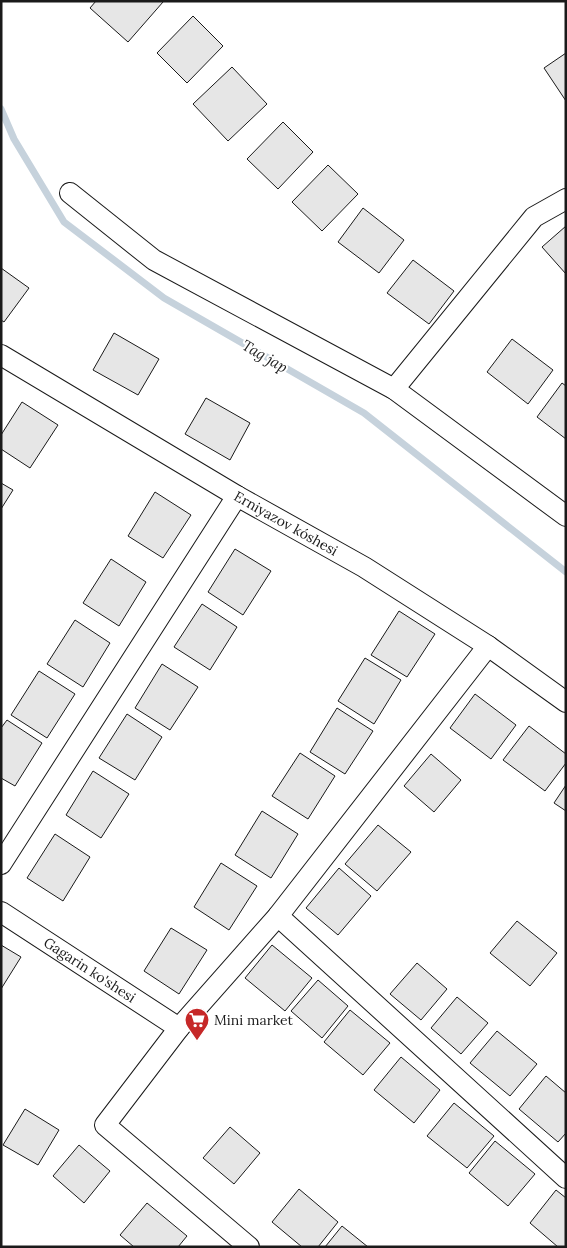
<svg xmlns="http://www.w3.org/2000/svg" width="567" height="1248" viewBox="0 0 567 1248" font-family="Lora,serif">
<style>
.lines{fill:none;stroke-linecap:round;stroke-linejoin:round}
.stream{stroke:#c6d2dc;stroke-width:7}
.building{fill:#e6e6e6;stroke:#1a1a1a}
.minor-casing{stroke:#1a1a1a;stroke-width:22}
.minor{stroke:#fff;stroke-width:20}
.labels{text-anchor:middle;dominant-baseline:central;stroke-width:4;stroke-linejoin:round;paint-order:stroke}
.street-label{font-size:14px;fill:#1a1a1a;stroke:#fff}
.poi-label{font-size:14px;fill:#1a1a1a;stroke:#fff;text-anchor:start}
.water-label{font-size:15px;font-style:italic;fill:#1a1a1a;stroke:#fff}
</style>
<rect width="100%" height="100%" fill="#fff"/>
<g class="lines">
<polyline class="stream" points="1,109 14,139 64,222 164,298 364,413 566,572"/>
</g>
<g class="building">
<polygon points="96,1 162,1 163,2 128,42 90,8"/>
<polygon points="193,16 223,46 187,83 157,53"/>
<polygon points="566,53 566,101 544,68"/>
<polygon points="232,67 267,104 228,141 193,104"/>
<polygon points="283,122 313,152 278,189 247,159"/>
<polygon points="328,165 358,194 322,231 292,202"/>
<polygon points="363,208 404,240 379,273 338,242"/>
<polygon points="566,226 566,274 542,247"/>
<polygon points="413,260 454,291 429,324 387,293"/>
<polygon points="1,268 29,288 4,322 1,320"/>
<polygon points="114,333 159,359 138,395 93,370"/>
<polygon points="512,339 553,370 528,404 487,372"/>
<polygon points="562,383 566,386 566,439 537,417"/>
<polygon points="206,398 250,423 230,460 185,434"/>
<polygon points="22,402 58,425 30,468 1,449 1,435"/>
<polygon points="1,483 13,490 1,509"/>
<polygon points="155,492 191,515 163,558 128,536"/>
<polygon points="235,549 271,571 243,615 208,592"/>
<polygon points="111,559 146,582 119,626 83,603"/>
<polygon points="202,604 237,627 210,670 174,647"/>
<polygon points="399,611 435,634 407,677 371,655"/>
<polygon points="75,620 110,643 83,687 47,664"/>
<polygon points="365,658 401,680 374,724 338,701"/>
<polygon points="162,664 198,687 170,730 135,708"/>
<polygon points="39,671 75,694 47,738 11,715"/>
<polygon points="475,694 516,725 491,759 450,728"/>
<polygon points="337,708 373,731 345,774 310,752"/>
<polygon points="127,714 162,737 135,780 99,758"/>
<polygon points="7,720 42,743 15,786 1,778 1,728"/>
<polygon points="529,726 566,754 566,763 545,791 503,760"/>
<polygon points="300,753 335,776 308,819 272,796"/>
<polygon points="431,754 461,780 434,812 404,786"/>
<polygon points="93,771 129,794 101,838 66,815"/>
<polygon points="566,785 566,811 554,803"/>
<polygon points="262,811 298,834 271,878 235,855"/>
<polygon points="378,825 411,852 377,891 345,864"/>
<polygon points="55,834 90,857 63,901 27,878"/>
<polygon points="221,863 257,886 229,930 194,907"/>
<polygon points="339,868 371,896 338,935 306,908"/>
<polygon points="517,921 557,953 530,986 490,953"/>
<polygon points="171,928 207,950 179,994 144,971"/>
<polygon points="1,945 21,957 1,989"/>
<polygon points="272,945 312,978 285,1011 245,978"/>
<polygon points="417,963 447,989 421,1020 390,994"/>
<polygon points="318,980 348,1006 322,1038 291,1011"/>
<polygon points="457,997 488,1023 461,1054 431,1028"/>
<polygon points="350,1010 390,1043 363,1075 324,1042"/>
<polygon points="497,1031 537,1064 510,1096 470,1063"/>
<polygon points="401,1057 440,1090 414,1123 374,1090"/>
<polygon points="546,1076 566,1093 566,1133 558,1142 519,1109"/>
<polygon points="454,1103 494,1136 467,1168 427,1136"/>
<polygon points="25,1109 59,1130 38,1165 3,1145"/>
<polygon points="230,1127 260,1153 234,1184 203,1158"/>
<polygon points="495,1141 535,1174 508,1206 469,1173"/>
<polygon points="79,1145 110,1171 84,1203 53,1176"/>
<polygon points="299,1189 338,1222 318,1247 302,1247 272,1222"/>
<polygon points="556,1190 566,1198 566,1247 558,1247 530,1223"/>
<polygon points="147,1203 187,1236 178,1247 134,1247 120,1235"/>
<polygon points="342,1226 368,1247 325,1247"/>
</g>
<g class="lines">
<defs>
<g id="minor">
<polyline points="70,193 154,260 394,389 566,516"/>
<path id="s1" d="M1 355 237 496 364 567 488 646 566 702"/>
<polyline points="394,389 534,217 566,199"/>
<polyline points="1,864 237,496"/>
<path id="s2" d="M1 912 179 1028"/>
<polyline points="278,916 566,1178"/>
<polyline points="249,1247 105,1125 179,1028 278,916 488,646"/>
</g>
</defs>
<use href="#minor" class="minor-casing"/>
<use href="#minor" class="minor"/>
</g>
<defs>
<symbol id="supermarket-pin" viewBox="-11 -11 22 30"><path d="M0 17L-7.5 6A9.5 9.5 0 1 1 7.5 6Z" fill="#c62828" stroke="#fff"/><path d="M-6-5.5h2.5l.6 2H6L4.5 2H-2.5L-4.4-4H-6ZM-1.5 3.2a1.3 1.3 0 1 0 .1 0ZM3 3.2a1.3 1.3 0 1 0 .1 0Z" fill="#fff"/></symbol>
</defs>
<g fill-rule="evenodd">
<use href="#supermarket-pin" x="183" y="1006" width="28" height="38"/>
</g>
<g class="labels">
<g class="street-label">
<text stroke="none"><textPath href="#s1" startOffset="331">Erniyazov kóshesi</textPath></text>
<text stroke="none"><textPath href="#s2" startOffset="106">Gagarin ko'shesi</textPath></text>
</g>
<g class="poi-label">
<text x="214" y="1020">Mini market</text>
</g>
<g class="water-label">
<text transform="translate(265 356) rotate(30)">Tag jap</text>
</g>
</g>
<rect width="567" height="1248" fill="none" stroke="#1a1a1a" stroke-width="5"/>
</svg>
